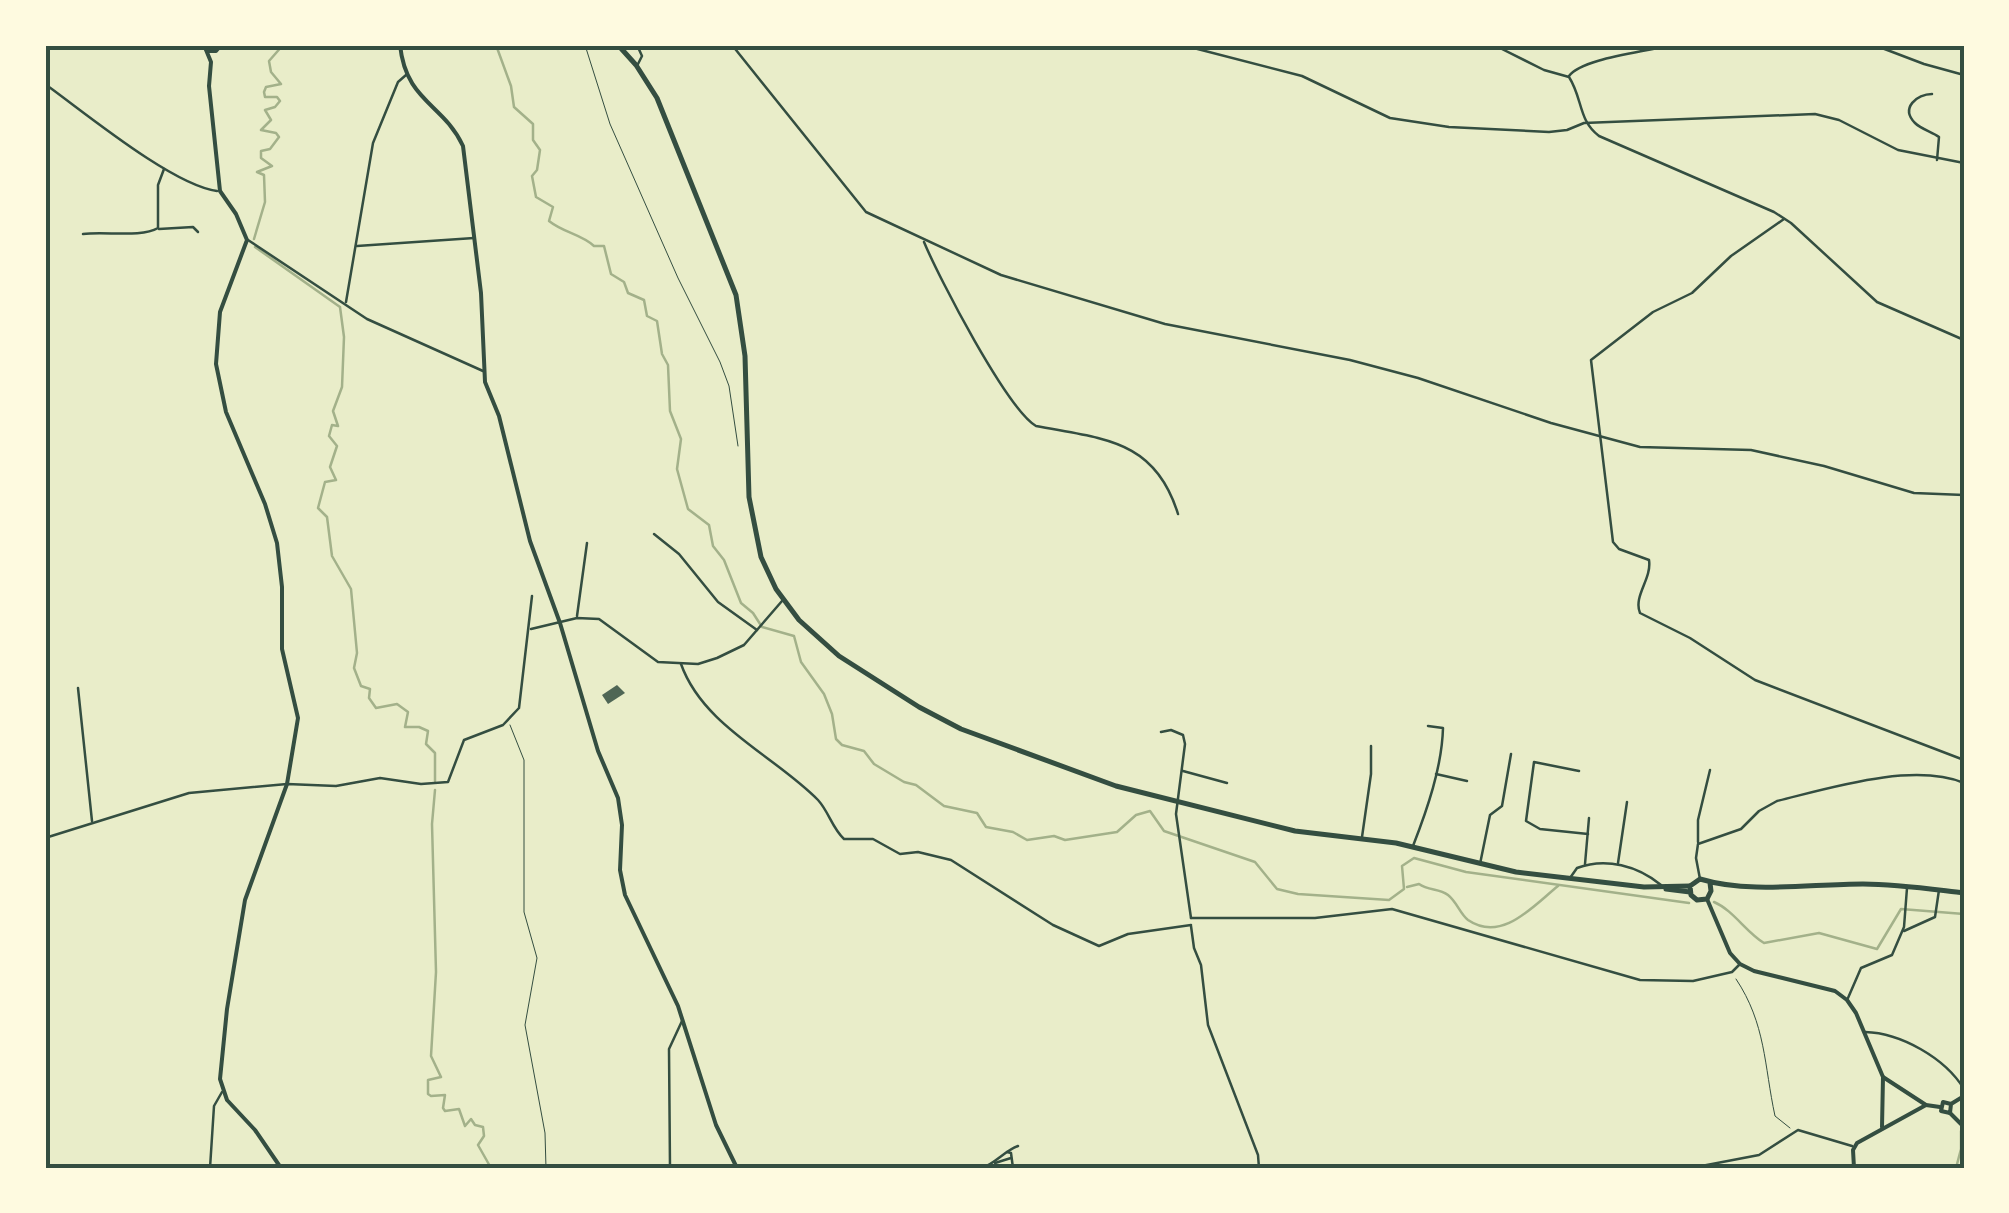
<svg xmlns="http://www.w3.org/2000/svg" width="2009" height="1213" viewBox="0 0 2009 1213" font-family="Poppins,sans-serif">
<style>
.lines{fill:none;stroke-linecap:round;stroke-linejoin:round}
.stream{stroke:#a3b18a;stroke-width:2.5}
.building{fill:#4f6655}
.path{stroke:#344e41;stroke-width:1}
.minor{stroke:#344e41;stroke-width:2.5}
.tertiary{stroke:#344e41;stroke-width:4}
.primary{stroke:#344e41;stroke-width:5}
.neatline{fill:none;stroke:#344e41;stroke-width:4}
</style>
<rect width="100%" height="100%" fill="#e9edc9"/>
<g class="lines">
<g class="stream">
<path d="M496 45 511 86 514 107 533 124V140L540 150 537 170 532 176 536 197 553 207 549 221C564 233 581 234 594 246H604L611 274 624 282 628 293 644 300 647 316 657 321 662 354 668 365 670 411 681 439 677 469 688 509 709 525 713 546 724 560 741 603 753 613 762 627 794 636 801 662 824 694 832 714 836 739 842 745 864 751 874 764 904 782 916 785 944 806 977 813 986 827 1013 832 1027 840 1054 836 1065 840 1117 832 1136 815 1150 811 1164 831 1255 862 1277 889 1298 894 1389 900 1404 889 1402 866 1414 858 1466 872 1689 903"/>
<polyline points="254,239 265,202 264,175 257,172 272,166 261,158 261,151 270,149 279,137 276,133 261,130 271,120 265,110 275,107 280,101 277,97 265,97 264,92 266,87 281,84 271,72 269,61 283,45"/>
<polyline points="255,247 340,307 344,337 342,387 333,411 338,426 332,425 329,436 337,446 330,467 336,480 325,482 318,508 327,517 332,556 351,589 357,653 354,668 361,686 370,689 369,698 376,708 397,704 408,712 405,727 419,727 428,731 426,744 435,753 435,781"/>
<polyline points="435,790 432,824 436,972 431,1056 441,1077 428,1080 428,1094 431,1096 445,1095 443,1108 445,1111 459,1109 465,1126 471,1119 475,1125 483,1127 484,1136 478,1145 491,1168"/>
<path d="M1407 887 1419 884C1429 891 1439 888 1448 895 1457 902 1460 914 1468 920 1502 943 1533 906 1558 886"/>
<path d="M1714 902C1733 910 1746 932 1764 943L1819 933 1877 949 1901 909 1964 914"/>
<polyline points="1956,1168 1961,1149 1961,1131"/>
</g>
</g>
<polygon class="building" points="617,685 625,693 608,704 602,695"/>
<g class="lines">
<g class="path">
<polyline points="585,45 610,124 678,278 720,362 729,386 738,446"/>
<polyline points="510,725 524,760 524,912 537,958 525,1025 545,1133 546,1168"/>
<path d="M1736 979C1766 1024 1764 1065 1775 1116L1790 1128"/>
</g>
<g class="minor">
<polyline points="732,45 866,212 1001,275 1165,324 1350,360 1418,378 1551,423 1640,447 1751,450 1824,466 1914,493 1964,495"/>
<polyline points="1182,45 1302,76 1390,118 1449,127 1549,132 1567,130 1584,123 1815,114 1839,120 1898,150 1964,163"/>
<path d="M1494 45 1544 70 1569 77C1583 99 1578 120 1599 136L1774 212 1791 223 1877 302 1964 340"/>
<polyline points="1874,45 1924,64 1964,75"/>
<polyline points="637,66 642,56 637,45"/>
<path d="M1569 76C1582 58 1646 52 1670 45"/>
<path d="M45 84C84 112 172 185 217 191"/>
<path d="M1932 94C1917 94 1900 108 1915 123 1921 129 1932 132 1939 137L1937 160"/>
<path d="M1784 219 1731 256 1692 293 1653 312 1591 360 1613 542 1619 549 1649 560C1652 579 1633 596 1640 613L1690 638 1755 680 1964 760"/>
<polyline points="159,229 193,227 198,232"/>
<path d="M83 234C105 231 141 238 158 228V185L164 169"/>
<polyline points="248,240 367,319 483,371"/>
<path d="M924 242C939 278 1007 409 1036 426 1103 439 1155 439 1178 514"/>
<polyline points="357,246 474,238"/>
<polyline points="346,302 373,143 398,82 406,75"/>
<polyline points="654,534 679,554 718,602 757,630"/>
<polyline points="577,616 587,543"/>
<polyline points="531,629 577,618 599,619 658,662 698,664 717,658 744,645 782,601"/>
<path d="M681 664C703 726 775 756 818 800 829 812 832 828 844 839H873L900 854 918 852 951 860 1053 925 1099 946 1128 934 1191 925"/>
<polyline points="78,688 92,821"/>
<polyline points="1161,732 1171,730 1183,735 1185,744 1176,814 1191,918"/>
<polyline points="1183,771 1227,783"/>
<polyline points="1579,771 1534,762 1526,821 1540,829 1588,834"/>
<polyline points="1436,774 1467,781"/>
<polyline points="1362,837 1371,774 1371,746"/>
<polyline points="45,838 189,793 287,784 336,786 380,778 421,784 448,782 464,740 503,725 519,708 532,596"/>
<polyline points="1698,842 1698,820 1710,770"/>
<path d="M1413 846C1427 810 1442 767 1443 728L1428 726"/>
<polyline points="1618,863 1627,802"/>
<polyline points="1480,864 1490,815 1502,806 1511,754"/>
<polyline points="1585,864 1589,818"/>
<path d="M1570 878 1577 868C1606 857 1638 866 1661 885"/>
<path d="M1700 879 1696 858 1698 844 1741 829 1759 811 1777 801C1830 788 1913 762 1964 783"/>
<polyline points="1191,918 1315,918 1392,909 1640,980 1693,981 1732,972 1739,965"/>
<polyline points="1191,926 1194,948 1201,965 1208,1025 1258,1155 1259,1168"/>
<polyline points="1904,931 1935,917 1939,890"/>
<polyline points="1848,998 1861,968 1892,955 1904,927 1907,888"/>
<path d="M1865 1032C1901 1033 1945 1058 1964 1089"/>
<polyline points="1007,1152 1011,1153 1013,1168"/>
<polyline points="995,1163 1011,1158"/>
<polyline points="210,1168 214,1106 222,1092"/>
<polyline points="670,1168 669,1049 682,1021"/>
<path d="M982 1168C996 1163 1003 1152 1018 1146"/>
<polyline points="1691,1168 1759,1155 1798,1130 1852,1146"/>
</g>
<g class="tertiary">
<polyline points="204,45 211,62 209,86 220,191 236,214 247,240 220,312 216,364 226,412 265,504 277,543 282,587 282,649 298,718 287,784 245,900 227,1009 220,1079 227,1100 255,1130 281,1168"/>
<path d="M400 45C406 102 443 103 463 146L481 293 485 382 499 416 530 541 560 623 598 751 618 798 622 825 620 870 625 895 678 1006 716 1125 737 1168"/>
<polyline points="208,51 216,51 221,45"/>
<polyline points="1707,899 1730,953 1740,964 1754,971 1835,991 1847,1000 1856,1013 1883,1077 1926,1105 1940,1107"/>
<polyline points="1951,1104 1950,1113 1941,1111 1943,1102 1951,1104 1964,1096"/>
<polyline points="1950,1113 1964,1127"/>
<polyline points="1882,1127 1883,1077"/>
<polyline points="1854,1168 1853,1150 1857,1143 1926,1105"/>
</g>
<g class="primary">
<polyline points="618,45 636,65 657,98 736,295 745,356 749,497 761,557 776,589 799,620 839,656 919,707 961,729 1116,786 1295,831 1396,843 1516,872 1644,887 1690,886"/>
<path d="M1710 883 1711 891 1707 899 1697 900 1691 895 1690 886 1700 879C1750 894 1809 884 1863 884 1897 884 1930 889 1964 893"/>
<polyline points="1666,889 1690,892"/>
</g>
</g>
<rect width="2009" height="1213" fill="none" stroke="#fefae0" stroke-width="95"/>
<rect x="48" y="48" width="1914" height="1118" class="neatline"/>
</svg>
